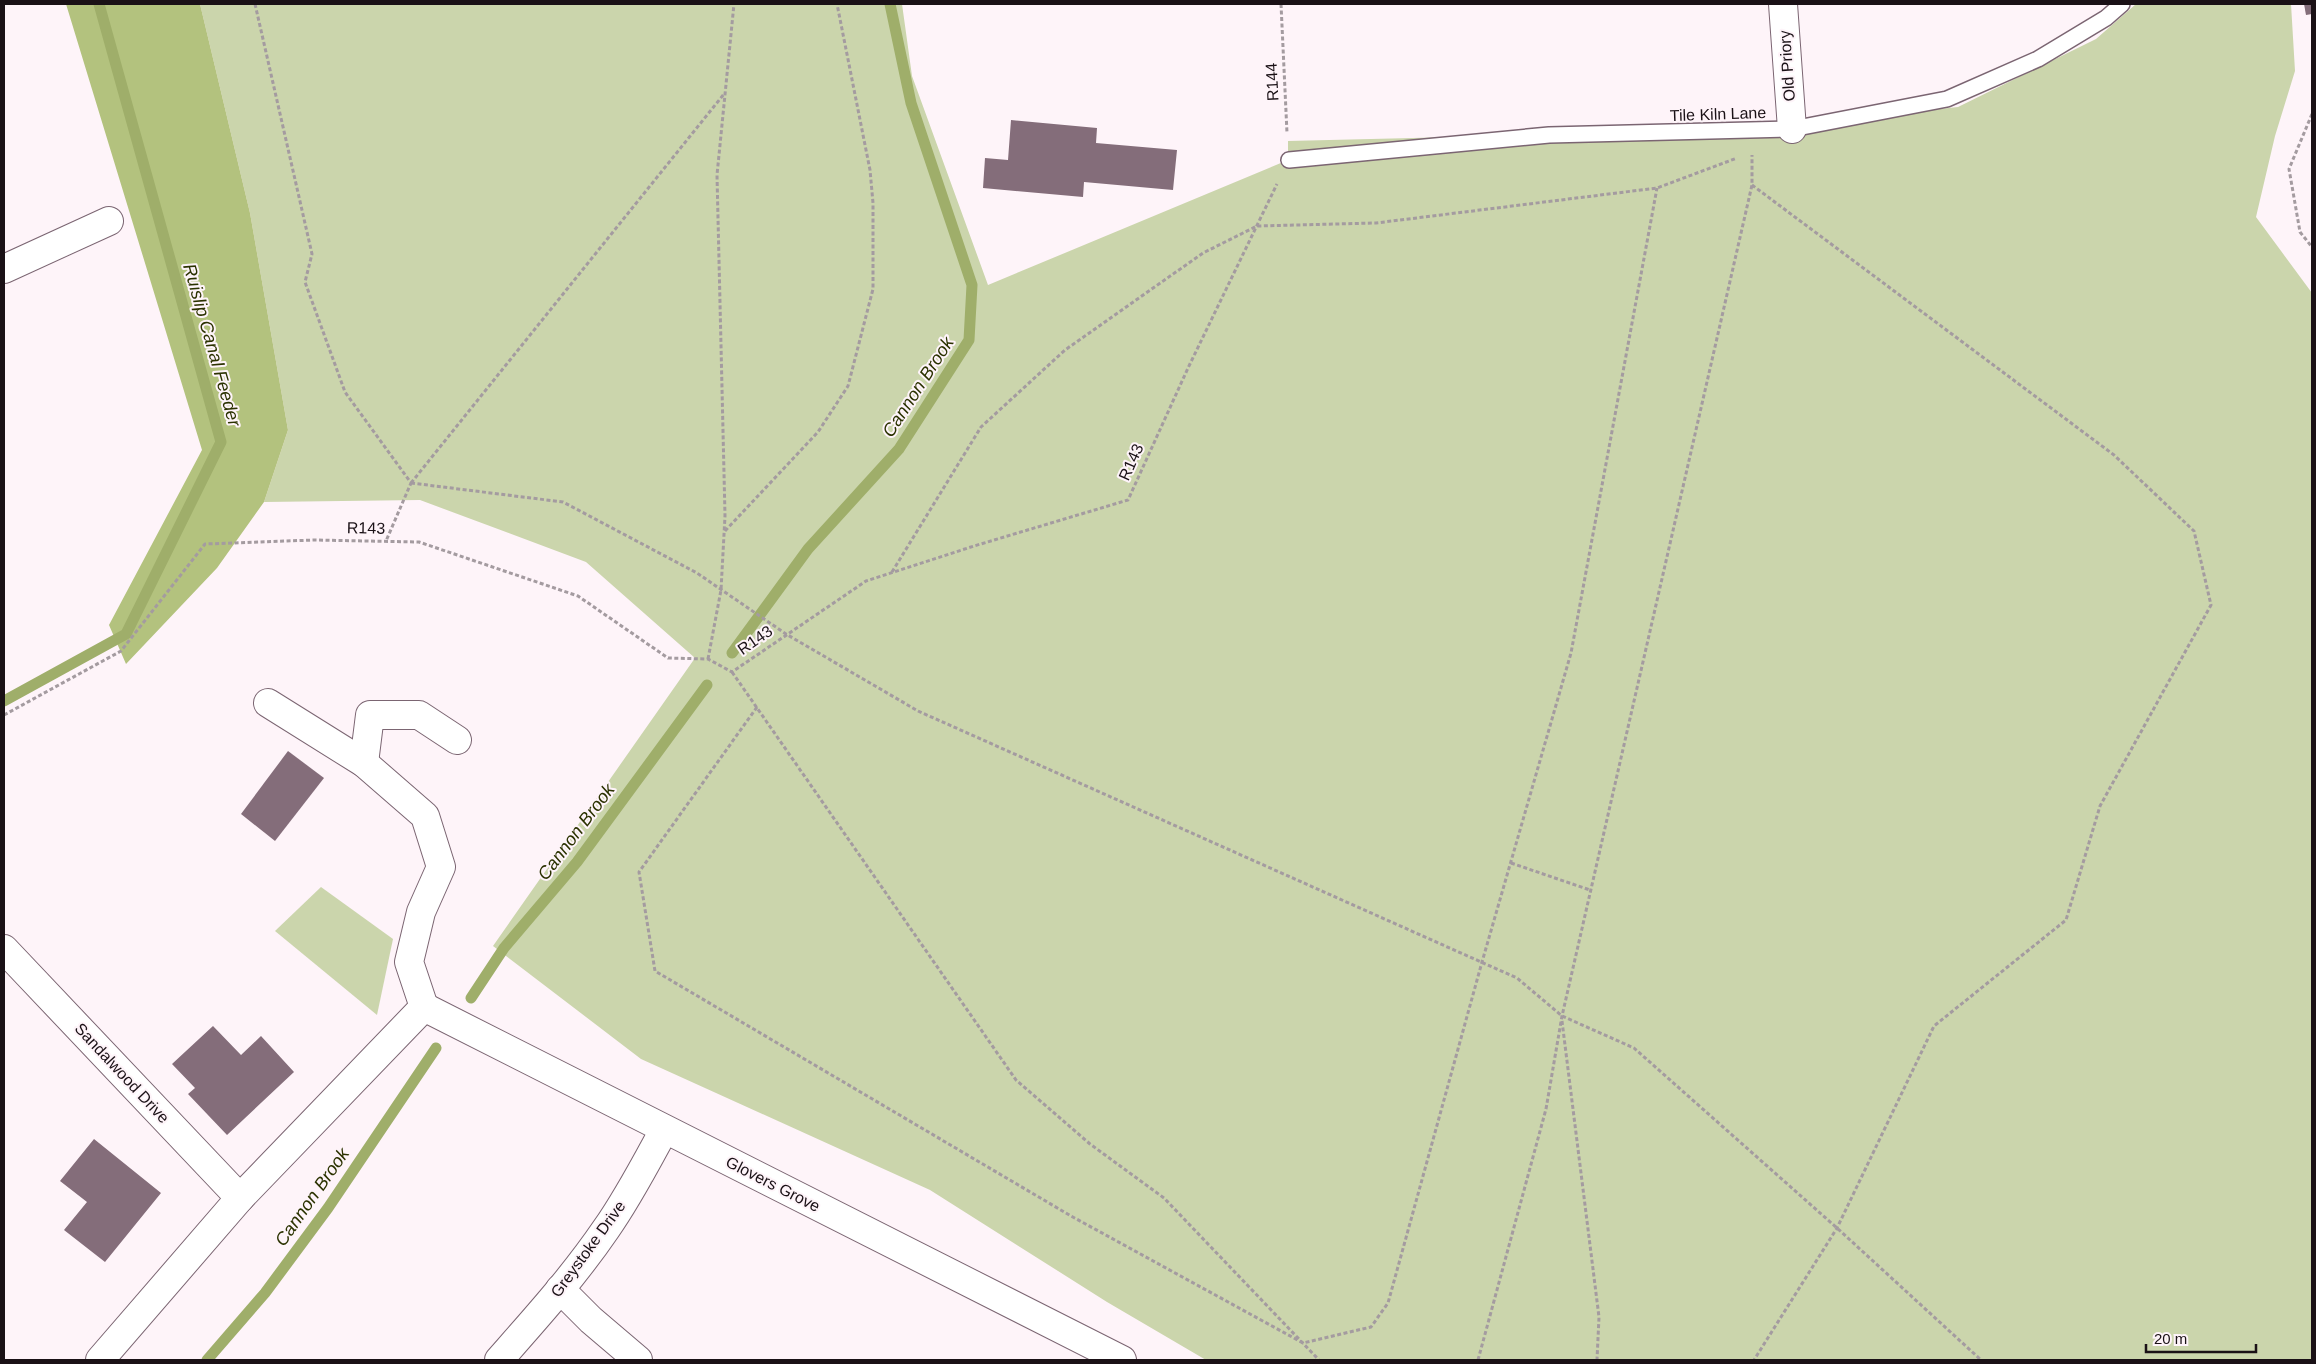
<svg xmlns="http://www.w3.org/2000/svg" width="2316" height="1364" viewBox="0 0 2316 1364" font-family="Arial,sans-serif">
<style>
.green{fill:#cbd5ac}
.forest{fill:#b3c27e}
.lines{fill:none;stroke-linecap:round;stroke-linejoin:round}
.stream{stroke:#9fae6a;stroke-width:11}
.building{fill:#846d7a}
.service-casing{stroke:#7b6572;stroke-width:18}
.minor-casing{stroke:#7b6572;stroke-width:30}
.path{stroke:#a49ba0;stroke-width:3;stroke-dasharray:4 2.5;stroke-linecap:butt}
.service{stroke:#fff;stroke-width:15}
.minor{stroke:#fff;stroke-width:28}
.labels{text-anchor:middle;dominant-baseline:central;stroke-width:4;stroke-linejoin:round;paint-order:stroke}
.street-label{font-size:16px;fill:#1a1116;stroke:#fef4f9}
.water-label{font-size:18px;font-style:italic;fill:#2b3200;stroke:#fef4f9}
</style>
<rect width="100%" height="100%" fill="#fef4f9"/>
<g class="green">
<polygon points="200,4 902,4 912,76 988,285 1288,160 1288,141 1740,130 1958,107 2096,39 2136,4 2291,4 2295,71 2275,136 2256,217 2312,293 2312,1360 1206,1360 1107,1302 930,1190 641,1059 493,946 695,658 586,562 420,500 264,502 288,430 250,213"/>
<polygon points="321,887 393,939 377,1015 275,931"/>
</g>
<polygon class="forest" points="66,4 200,4 250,213 288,430 264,502 217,568 126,664 109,625 202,450"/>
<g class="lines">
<g class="stream">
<polyline points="732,653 808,549 899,449 969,340 972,285 911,103 890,4"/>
<polyline points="4,701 126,634 221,442 99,4"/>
<polyline points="471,998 504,948 577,862 707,685"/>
<polyline points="207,1360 265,1293 328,1208 436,1048"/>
</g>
</g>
<g class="building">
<polygon points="2304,4 2312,4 2312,14 2306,15"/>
<polygon points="1011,120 1097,128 1096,143 1177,150 1173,190 1084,182 1083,197 983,188 985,158 1008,160"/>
<polygon points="288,751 324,778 275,841 241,814"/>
<polygon points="213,1026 241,1055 261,1036 294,1072 227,1135 188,1094 195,1088 172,1064"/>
<polygon points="94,1139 161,1193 105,1262 64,1230 87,1202 60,1181"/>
</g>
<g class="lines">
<defs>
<polyline id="service" points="1289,160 1549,135 1792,129 1947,99 2038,59 2106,18 2122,4"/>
<g id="minor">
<polyline points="1783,4 1792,129"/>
<polyline points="4,269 109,221"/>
<polyline points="268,703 364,763 425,816 441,867 421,912 409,962 424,1007"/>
<polyline points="364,763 370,715 419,715 457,740"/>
<polyline points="4,949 240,1198"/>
<polyline points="424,1007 1122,1360"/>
<polyline points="560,1289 591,1320 638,1360"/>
<polyline points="100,1360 240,1198 424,1007"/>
<path d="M499 1360C536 1318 574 1276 606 1229 628 1198 646 1163 664 1130"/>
</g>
</defs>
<use href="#service" class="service-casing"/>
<use href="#minor" class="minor-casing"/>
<g class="path">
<polyline points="255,4 312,254 305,282 345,392 411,483 386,541"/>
<polyline points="1281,4 1287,133"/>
<polyline points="2312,114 2289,169 2300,232 2312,247"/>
<polyline points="1752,185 2114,455 2194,531 2211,605 2100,806 2066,920 1934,1026 1837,1228 1754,1360"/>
<polyline points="411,483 563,502 697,573 786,634 918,711 1517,978 1562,1016 1634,1048 1837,1228 1981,1360"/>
<polyline points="411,483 724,94"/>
<polyline points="725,531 818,432 848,386 873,289 873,203 870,170 837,4"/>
<polyline points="892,572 981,427 1065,350 1203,253 1257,226 1376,223 1657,188 1737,158"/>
<polyline points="708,659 721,590 725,516 717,175 734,4"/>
<polyline points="732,672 1016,1080 1090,1144 1164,1198 1319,1360"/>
<polyline points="757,707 639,872 655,971 1071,1216 1303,1343 1371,1327 1388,1303 1482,962 1571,653 1657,188"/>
<polyline points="4,715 121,651 205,544 314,540 419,542 578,596 668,658 708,659 732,672 866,581 974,546 1128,500 1188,368 1277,184"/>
<polyline points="1511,863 1590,890"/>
<polyline points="1562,1021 1599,1317 1597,1360"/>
<polyline points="1478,1360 1546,1109 1562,1016 1752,185 1752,155"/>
</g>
<use href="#service" class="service"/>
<use href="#minor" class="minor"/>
</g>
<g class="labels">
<g class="street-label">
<text transform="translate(1787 66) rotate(-94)">Old Priory</text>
<text transform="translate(1272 82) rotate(-93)">R144</text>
<text transform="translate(1718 114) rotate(-2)">Tile Kiln Lane</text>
<text transform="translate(1131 462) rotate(-66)">R143</text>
<text transform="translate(366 528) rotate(1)">R143</text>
<text transform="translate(755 640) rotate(-35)">R143</text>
<text transform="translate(122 1073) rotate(47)">Sandalwood Drive</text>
<text transform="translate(773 1184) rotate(27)">Glovers Grove</text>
<text transform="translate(588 1249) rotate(-54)">Greystoke Drive</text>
</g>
<g class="water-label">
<text transform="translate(212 345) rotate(74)">Ruislip Canal Feeder</text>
<text transform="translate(918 387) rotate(-57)">Cannon Brook</text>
<text transform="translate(576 832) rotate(-53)">Cannon Brook</text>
<text transform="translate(312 1197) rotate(-55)">Cannon Brook</text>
</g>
</g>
<rect width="2316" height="1364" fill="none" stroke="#1a1116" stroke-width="10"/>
<path d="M2146 1344v8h110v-8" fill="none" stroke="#1a1116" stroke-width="2.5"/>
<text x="2154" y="1344" font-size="15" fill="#1a1116" stroke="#fef4f9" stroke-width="4" paint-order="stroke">20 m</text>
</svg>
